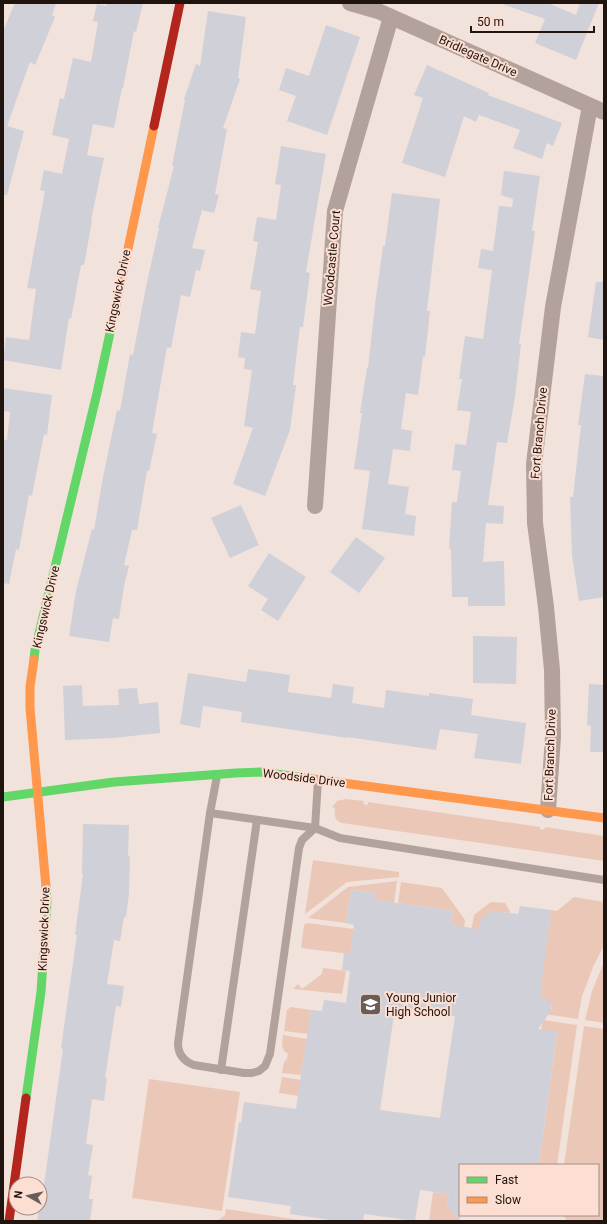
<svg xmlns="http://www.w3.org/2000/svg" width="607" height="1224" viewBox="0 0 607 1224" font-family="Roboto,sans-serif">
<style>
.green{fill:#ebc7b8}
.building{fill:#d0d0d8;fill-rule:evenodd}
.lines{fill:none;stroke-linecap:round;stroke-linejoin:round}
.lane{stroke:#b3a29b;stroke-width:8}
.street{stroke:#b3a29b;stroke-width:16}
.fast{stroke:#63d668;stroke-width:9}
.slow{stroke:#ff974d;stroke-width:9}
.jam{stroke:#b3261e;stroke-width:9}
.labels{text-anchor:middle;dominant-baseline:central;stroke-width:4;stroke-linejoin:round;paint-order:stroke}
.street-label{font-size:12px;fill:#20140e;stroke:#fcded2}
.poi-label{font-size:12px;fill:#20140e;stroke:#fcded2;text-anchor:start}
</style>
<rect width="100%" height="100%" fill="#f2e2dc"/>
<g class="green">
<path d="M346 799 364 801 363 804 368 805V802L540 827V829L544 830 545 827 604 836V861L342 823C335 821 334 815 335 808L332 807 337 801Z"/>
<polygon points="313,860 399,872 399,877 347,882 305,914"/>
<polygon points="397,881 394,903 376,900 376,893 351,890 346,923 308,918 348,887"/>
<polygon points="401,882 442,888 465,920 464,929 458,926 451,925 453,911 398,903"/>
<polygon points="574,897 604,902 604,945 593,967 586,986 582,996 578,1019 544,1014 551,1011 552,1006 551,1003 539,999 551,910 557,911"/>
<polygon points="491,902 505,903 510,911 510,913 492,911 481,919 478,940 470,939 474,915"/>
<polygon points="307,923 354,929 350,954 301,948 304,925"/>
<polygon points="604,962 604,1023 585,1020 592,991"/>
<polygon points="323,968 346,971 342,994 293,989 298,984 302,989 322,974"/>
<polygon points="291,1007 311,1010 308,1034 284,1031 287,1010"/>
<polygon points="543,1020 577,1025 557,1165 539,1165 557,1033 541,1030"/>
<polygon points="584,1026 604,1029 604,1221 567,1221 563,1215 598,1215 598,1165 564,1165"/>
<polygon points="283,1035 307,1039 301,1075 282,1073 284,1062 287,1059 288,1053 285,1052 282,1047"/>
<polygon points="282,1077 301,1080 320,1099 279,1093"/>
<polygon points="149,1079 240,1092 222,1211 132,1198"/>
<polygon points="433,1192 449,1194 447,1205 460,1221 429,1221"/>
<polygon points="226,1209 307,1221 217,1221 225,1215"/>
</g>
<g class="building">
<polygon points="15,3 56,3 52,15 55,17 35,65 30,62 7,126 24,131 7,195 3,195 3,31"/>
<polygon points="107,3 143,3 136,32 134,31 123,88 122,88 114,128 93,124 87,155 104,158 91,220 92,221 84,265 81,265 71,319 69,318 61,370 3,360 6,337 29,340 36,289 27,288 45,191 40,190 44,170 62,174 69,139 52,135 60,98 64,99 73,58 91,62 98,22 93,21 97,4 106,6"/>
<polygon points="505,3 548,3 576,15 580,3 599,3 576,60 535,43 545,19 504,5"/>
<polygon points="208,11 246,17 238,78 240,79 223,128 227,129 215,194 219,195 214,213 202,210 192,248 205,250 200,271 196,270 190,297 181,295 171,348 167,347 152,433 157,434 149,471 147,471 137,530 132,530 124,565 129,566 124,586 119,619 113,618 109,642 69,636 76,591 92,529 94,530 103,477 117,410 120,411 130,354 133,355 146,287 159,228 158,228 174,166 172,166 185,100 184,99 196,64 200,66"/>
<polygon points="326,25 360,37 327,135 287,121 296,96 279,90 286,68 309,76"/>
<polygon points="427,65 489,93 488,95 562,123 553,146 547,143 542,159 513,148 520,130 479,115 476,122 464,116 445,177 402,163 423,98 414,95"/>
<polygon points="281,146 326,154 306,272 310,273 303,327 300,327 293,385 296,385 290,430 265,496 233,484 253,428 244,426 252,370 244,369 245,358 238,357 241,332 255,334 261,291 250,289 258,242 253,241 257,217 276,220 281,185 275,184"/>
<polygon points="504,171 540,176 532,231 535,231 519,344 521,344 515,397 507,443 497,442 488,505 504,506 503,524 486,523 483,562 504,561 505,606 468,606 468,597 452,597 451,549 449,549 452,502 457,502 461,471 452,470 455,444 466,445 471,412 457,410 462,379 459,379 465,336 483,339 492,270 478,268 481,249 493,251 499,206 512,207 513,199 501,195"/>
<polygon points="392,193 440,199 427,311 430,311 425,357 423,356 418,395 406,393 401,429 412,431 410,451 393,449 388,484 409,487 405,514 416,516 414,536 362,529 370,471 354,469 362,413 360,413 367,368 368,368 375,305 383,246 385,246"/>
<polygon points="596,282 604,282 604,340 588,337"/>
<polygon points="585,374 604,376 604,597 579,601 572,556 570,497 573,497 581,425 578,425"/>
<polygon points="3,388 52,395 47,435 44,434 32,496 29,495 19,550 16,549 9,584 3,583 3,439 7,440 10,412 3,411"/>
<polygon points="241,505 259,545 230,558 211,518"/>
<polygon points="356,537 385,558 359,593 330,572"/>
<polygon points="269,553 306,577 278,621 261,610 268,599 248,586"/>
<polygon points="473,636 517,637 516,684 473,683"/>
<polygon points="248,669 290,675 288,692 331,698 333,684 354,687 352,703 384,708 386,690 429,696 429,693 473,699 471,715 526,723 521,764 474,758 478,734 440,729 436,750 347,737 347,738 241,722 242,712 203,706 200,728 180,724 188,673 246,682"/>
<polygon points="589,684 604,685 604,752 590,752 591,726 587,725"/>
<polygon points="82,685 83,706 119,705 118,689 137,688 139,704 158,702 160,733 113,738 65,740 63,686"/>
<polygon points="83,824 129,825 128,856 130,856 129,894 126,917 124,917 120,941 114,940 107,984 124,986 121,1007 116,1006 105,1078 107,1078 104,1101 92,1099 86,1144 93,1145 88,1175 92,1176 89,1199 93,1199 90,1221 37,1221 39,1208 40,1208 41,1192 43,1192 63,1049 61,1048 77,935 75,935 83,874 82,874"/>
<path d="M351 890 376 893V900L453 911 451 925 479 929 481 918 492 911 518 914 520 906 551 910 540 996 549 1001 552 1004 551 1011 538 1029 557 1032 539 1165H460V1221L447 1205 449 1194 420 1190 415 1221 364 1214 363 1221H337L290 1214 291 1206 228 1197 239 1122 241 1123 244 1102 296 1109 311 1010 322 1011 324 1000 346 1003 350 971 342 970 344 953 350 954 354 925 346 923ZM395 1008 455 1016 440 1118 380 1110Z"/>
</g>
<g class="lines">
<g class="lane">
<path d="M217 776 210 813 178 1043C178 1054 183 1061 194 1065L244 1073H252L259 1071 265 1066 270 1054 299 848 302 840 315 828"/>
<polyline points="210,813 315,828 340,838 604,880"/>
<polyline points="315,828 318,780"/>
<polyline points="221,1070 257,820"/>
</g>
<g class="street">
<polyline points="350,3 378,11 604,112"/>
<polyline points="315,506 335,211 391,17"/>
<polyline points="548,810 553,737 552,670 546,607 535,523 534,464 553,307 590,106"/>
</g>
<g class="fast">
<polyline points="34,659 35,650 97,393 118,296"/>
<polyline points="3,797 114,782 236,773 261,772 313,779"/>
<polyline points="26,1098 41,992 47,902 46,887"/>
</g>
<g class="slow">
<polyline points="118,296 154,126"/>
<polyline points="34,659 30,687 30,708 46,887"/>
<polyline points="313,779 604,818"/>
</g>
<g class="jam">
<polyline points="154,126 180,3"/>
<polyline points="9,1221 26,1098"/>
</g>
</g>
<defs>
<symbol id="school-square" viewBox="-11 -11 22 22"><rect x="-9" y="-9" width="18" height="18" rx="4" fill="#6a5c56" stroke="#fcded2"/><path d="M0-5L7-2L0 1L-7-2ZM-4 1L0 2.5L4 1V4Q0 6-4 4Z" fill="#fff"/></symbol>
</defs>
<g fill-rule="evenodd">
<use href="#school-square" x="358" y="992" width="25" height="25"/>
</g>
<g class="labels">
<g class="street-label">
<text transform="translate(478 56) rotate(24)">Bridlegate Drive</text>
<text transform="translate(332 258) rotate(-85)">Woodcastle Court</text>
<text transform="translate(118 291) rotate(-78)">Kingswick Drive</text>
<text transform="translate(539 433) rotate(-85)">Fort Branch Drive</text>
<text transform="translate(46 607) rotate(-77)">Kingswick Drive</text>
<text transform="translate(550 755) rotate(-88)">Fort Branch Drive</text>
<text transform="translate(304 778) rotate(7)">Woodside Drive</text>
<text transform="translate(44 929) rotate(-88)">Kingswick Drive</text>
</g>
<g class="poi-label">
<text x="386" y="998">Young Junior<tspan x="386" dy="14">High School</tspan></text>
</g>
</g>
<rect width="607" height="1224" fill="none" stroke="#20140e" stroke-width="8"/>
<rect x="459" y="1164" width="140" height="52" fill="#fcded2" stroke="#a48d84"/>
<rect x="467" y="1177" width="20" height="6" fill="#63d668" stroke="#a48d84"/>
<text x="495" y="1184" font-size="12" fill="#20140e">Fast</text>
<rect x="467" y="1197" width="20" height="6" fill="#ff974d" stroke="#a48d84"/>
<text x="495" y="1204" font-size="12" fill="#20140e">Slow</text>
<g transform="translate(28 1196) rotate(278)"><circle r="19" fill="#fcded2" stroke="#a48d84"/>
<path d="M0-3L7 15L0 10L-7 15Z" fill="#6a5c56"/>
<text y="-6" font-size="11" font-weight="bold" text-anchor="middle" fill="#20140e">N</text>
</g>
<path d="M471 26v6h123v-6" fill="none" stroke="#20140e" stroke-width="2"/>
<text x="477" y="26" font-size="12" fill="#20140e" stroke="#fcded2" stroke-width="3" paint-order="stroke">50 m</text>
</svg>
